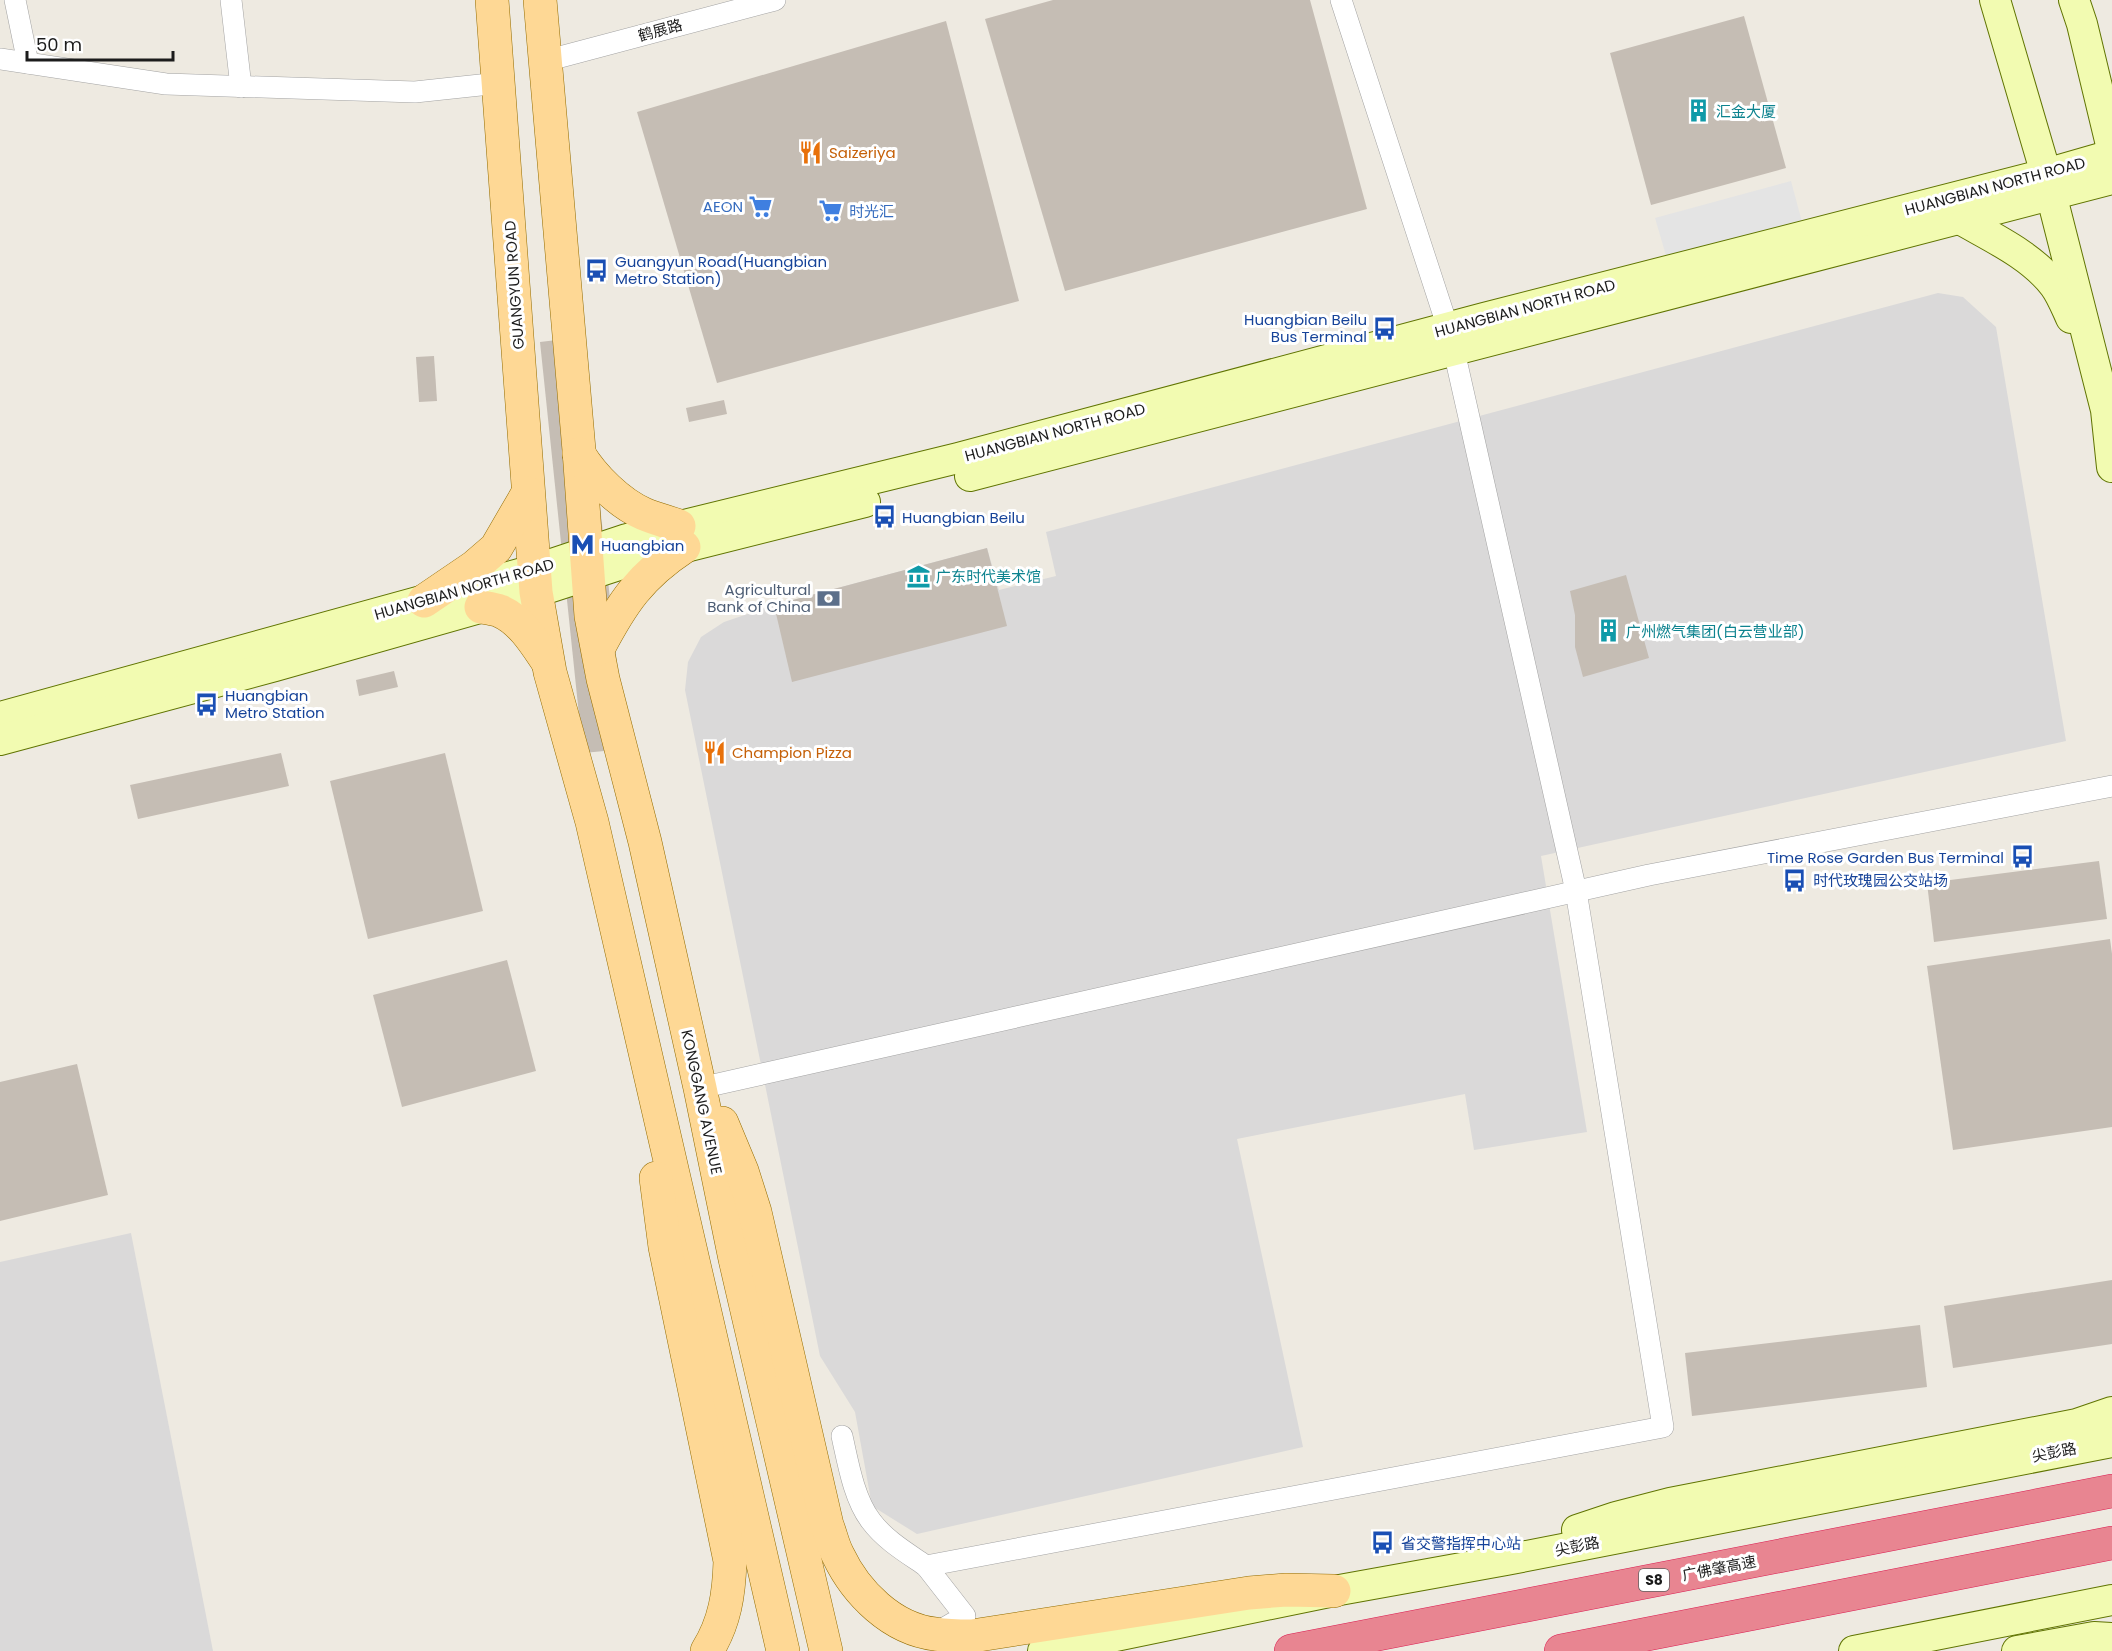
<svg xmlns="http://www.w3.org/2000/svg" width="2112" height="1651" viewBox="0 0 2112 1651" font-family="Poppins,'Noto Sans SC',sans-serif">
<style>
.residential{fill:#dad9d9}
.parking{fill:#e4e4e4}
.building{fill:#c5bdb4}
.lines{fill:none;stroke-linecap:round;stroke-linejoin:round}
.street-casing{stroke:#a3a3a3;stroke-width:22}
.secondary-casing{stroke:#607402;stroke-width:32}
.primary-casing{stroke:#936c00;stroke-width:34}
.highway-casing{stroke:#db1f53;stroke-width:34}
.street{stroke:#fff;stroke-width:21}
.secondary{stroke:#f2fbb1;stroke-width:30}
.primary{stroke:#fed895;stroke-width:33}
.highway{stroke:#e88591;stroke-width:33}
.labels{text-anchor:middle;dominant-baseline:central;stroke-width:6;stroke-linejoin:round;paint-order:stroke}
.shield{fill:#fff;stroke:#606060;stroke-width:1.5}
.shield-label{font-size:14px;font-weight:bold;fill:#1c1c1c}
.street-label{font-size:15px;fill:#1c1c1c;stroke:#fff}
.culture-label{font-size:15px;fill:#0d838f;stroke:#fff;text-anchor:start}
.food-label{font-size:15px;fill:#c56008;stroke:#fff;text-anchor:start}
.shop-label{font-size:15px;fill:#366cbe;stroke:#fff;text-anchor:end}
.transit-label{font-size:15px;fill:#164399;stroke:#fff;text-anchor:start}
.service-label{font-size:15px;fill:#4e5e75;stroke:#fff;text-anchor:end}
</style>
<rect width="100%" height="100%" fill="#eeeae1"/>
<g class="residential">
<polygon points="1938,293 1963,297 1996,327 2066,741 1541,856 1587,1132 1474,1150 1465,1094 1237,1139 1303,1447 917,1534 872,1506 855,1412 820,1356 685,690 688,662 701,637 724,622 774,605 987,548 999,590 1056,576 1046,532"/>
<polygon points="131,1233 213,1651 0,1651 0,1262"/>
</g>
<polygon class="parking" points="1791,181 1802,222 1667,259 1655,218"/>
<g class="building">
<polygon points="1053,0 1310,0 1367,209 1065,291 985,19"/>
<polygon points="1744,16 1786,168 1651,205 1610,53"/>
<polygon points="946,21 1019,301 717,383 637,112"/>
<polygon points="582,337 626,749 583,753 540,342"/>
<polygon points="434,356 437,401 419,402 416,357"/>
<polygon points="724,400 727,414 689,422 686,408"/>
<polygon points="987,548 1007,626 792,682 774,605"/>
<polygon points="1626,575 1649,658 1583,677 1575,647 1575,615 1570,591"/>
<polygon points="394,671 398,687 359,696 356,680"/>
<polygon points="281,753 289,786 138,819 130,785"/>
<polygon points="445,753 483,911 368,939 330,781"/>
<polygon points="2099,861 2107,919 1934,942 1927,883"/>
<polygon points="2110,939 2112,954 2112,1127 1953,1150 1927,966"/>
<polygon points="507,960 536,1071 402,1107 373,995"/>
<polygon points="77,1064 108,1195 0,1221 0,1082"/>
<polygon points="2112,1280 2112,1344 1953,1368 1944,1306"/>
<polygon points="1920,1325 1927,1387 1692,1416 1685,1353"/>
</g>
<g class="lines">
<defs>
<g id="street">
<polyline points="15,0 28,63"/>
<polyline points="231,0 241,87"/>
<polyline points="0,59 166,84 415,92 499,83"/>
<polyline points="545,61 775,0"/>
<polyline points="700,1088 1649,875 2112,786"/>
<path d="M842 1436C848 1463 854 1499 871 1521 885 1540 907 1553 926 1566L1663 1427 1576 891 1454 351 1448 328 1341 0"/>
<polyline points="926,1566 965,1616 934,1634"/>
</g>
<g id="secondary">
<polyline points="1995,0 2046,174 2106,410 2112,467"/>
<polyline points="2074,0 2082,24 2112,149"/>
<path d="M1960 219C1991 237 2031 255 2054 285 2061 294 2066 307 2071 318"/>
<polyline points="970,476 2112,179"/>
<polyline points="0,717 534,570 627,539 958,458 1484,318 2046,174 2112,155"/>
<polyline points="0,740 275,666 536,592 634,560 865,502"/>
<polyline points="1577,1530 1616,1517 1670,1503 2077,1424 2112,1412"/>
<polyline points="1043,1651 1334,1591 1506,1560 2112,1442"/>
<polyline points="1854,1651 2112,1600"/>
<polyline points="2017,1651 2094,1637 2112,1638"/>
</g>
<g id="primary">
<polyline points="492,0 536,592 550,672 592,822 783,1651"/>
<polyline points="540,0 579,450 591,616 603,679 645,842 700,1088 735,1259 826,1651"/>
<path d="M579 454C593 477 619 503 644 514 656 519 668 522 679 526"/>
<polyline points="424,601 474,567 496,548 528,493"/>
<path d="M481 607C487 608 495 609 500 611 521 620 535 643 547 661"/>
<path d="M598 649C622 603 640 576 684 547"/>
<path d="M722 1123 742 1171 755 1212 827 1525C831 1535 833 1546 838 1555 856 1593 892 1629 935 1634 947 1636 960 1636 972 1636L1249 1593 1286 1590 1334 1591"/>
<path d="M656 1178 665 1247 730 1561C729 1594 725 1622 707 1651"/>
</g>
<g id="highway">
<polyline points="1291,1651 2112,1491"/>
<polyline points="1561,1651 2112,1543"/>
</g>
</defs>
<use href="#street" class="street-casing"/>
<use href="#secondary" class="secondary-casing"/>
<use href="#primary" class="primary-casing"/>
<use href="#highway" class="highway-casing"/>
<use href="#street" class="street"/>
<use href="#secondary" class="secondary"/>
<use href="#primary" class="primary"/>
<use href="#highway" class="highway"/>
</g>
<defs>
<symbol id="building-bare" viewBox="-9 -9 18 18"><path d="M-4-6H4V6H1V3H-1V6H-4ZM-2.5-4.3h1.7v1.8h-1.7ZM.8-4.3h1.7v1.8H.8ZM-2.5-1h1.7V.8h-1.7ZM.8-1h1.7V.8H.8Z" fill="#0f9aa8" stroke="#fff" stroke-width="2.5" paint-order="stroke"/></symbol>
<symbol id="restaurant-bare" viewBox="-9 -9 18 18"><path d="M-5-6h1v4h1v-4h1v4h1v-4h1v5L-1.5 .5V6h-2V.5L-5-1ZM5-6V6H3V1.5H1.5Q1.5-4 5-6Z" fill="#e8710a" stroke="#fff" stroke-width="2.5" paint-order="stroke"/></symbol>
<symbol id="supermarket-bare" viewBox="-9 -9 18 18"><path d="M-6-5.5h2.5l.6 2H6L4.5 2H-2.5L-4.4-4H-6ZM-1.5 3.2a1.3 1.3 0 1 0 .1 0ZM3 3.2a1.3 1.3 0 1 0 .1 0Z" fill="#3f7fe0" stroke="#fff" stroke-width="2.5" paint-order="stroke"/></symbol>
<symbol id="bus-bare" viewBox="-9 -9 18 18"><path d="M-5-6H5V4H4V6H2V4H-2V6H-4V4H-5ZM-3.5-4V0h7V-4ZM-3.5 1.2v1.5H-2V1.2ZM2 1.2v1.5H3.5V1.2Z" fill="#1a4fb4" stroke="#fff" stroke-width="2.5" paint-order="stroke"/></symbol>
<symbol id="metro-bare" viewBox="-9 -9 18 18"><path d="M-5.5 5V-5H-3L0 0L3-5H5.5V5H3V-.5L0 4L-3-.5V5Z" fill="#1a4fb4" stroke="#fff" stroke-width="2.5" paint-order="stroke"/></symbol>
<symbol id="museum-bare" viewBox="-9 -9 18 18"><path d="M0-6L6-3V-2H-6V-3ZM-5-1h2V3h-2ZM-1-1h2V3h-2ZM3-1h2V3H3ZM-6 4H6V6H-6Z" fill="#0f9aa8" stroke="#fff" stroke-width="2.5" paint-order="stroke"/></symbol>
<symbol id="bank-bare" viewBox="-9 -9 18 18"><path d="M-6-4H6V4H-6ZM0-2.3a2.3 2.3 0 1 0 0 4.6a2.3 2.3 0 1 0 0-4.6Z" fill="#5c6f8a" stroke="#fff" stroke-width="2.5" paint-order="stroke"/></symbol>
</defs>
<g fill-rule="evenodd">
<use href="#building-bare" x="1682" y="94" width="33" height="33"/>
<use href="#restaurant-bare" x="794" y="136" width="33" height="33"/>
<use href="#supermarket-bare" x="744" y="190" width="33" height="33"/>
<use href="#supermarket-bare" x="814" y="194" width="33" height="33"/>
<use href="#bus-bare" x="580" y="254" width="33" height="33"/>
<use href="#bus-bare" x="1368" y="312" width="33" height="33"/>
<use href="#bus-bare" x="868" y="500" width="33" height="33"/>
<use href="#metro-bare" x="566" y="528" width="33" height="33"/>
<use href="#museum-bare" x="902" y="560" width="33" height="33"/>
<use href="#bank-bare" x="812" y="582" width="33" height="33"/>
<use href="#building-bare" x="1592" y="614" width="33" height="33"/>
<use href="#bus-bare" x="190" y="688" width="33" height="33"/>
<use href="#restaurant-bare" x="698" y="736" width="33" height="33"/>
<use href="#bus-bare" x="2006" y="840" width="33" height="33"/>
<use href="#bus-bare" x="1778" y="864" width="33" height="33"/>
<use href="#bus-bare" x="1366" y="1526" width="33" height="33"/>
</g>
<g class="labels">
<rect class="shield" x="1639" y="1569" width="30" height="22" rx="4.5"/>
<g class="shield-label">
<text x="1654" y="1580">S8</text>
</g>
<g class="street-label">
<text transform="translate(660 30) rotate(-15)">鹤展路</text>
<text transform="translate(1995 186) rotate(-15)">HUANGBIAN NORTH ROAD</text>
<text transform="translate(514 285) rotate(-94)">GUANGYUN ROAD</text>
<text transform="translate(1525 308) rotate(-15)">HUANGBIAN NORTH ROAD</text>
<text transform="translate(1055 432) rotate(-15)">HUANGBIAN NORTH ROAD</text>
<text transform="translate(464 589) rotate(-16)">HUANGBIAN NORTH ROAD</text>
<text transform="translate(702 1102) rotate(78)">KONGGANG AVENUE</text>
<text transform="translate(2054 1452) rotate(-11)">尖彭路</text>
<text transform="translate(1577 1546) rotate(-11)">尖彭路</text>
<text transform="translate(1719 1568) rotate(-11)">广佛肇高速</text>
</g>
<g class="culture-label">
<text x="1716" y="111">汇金大厦</text>
<text x="936" y="576">广东时代美术馆</text>
<text x="1626" y="631">广州燃气集团(白云营业部)</text>
</g>
<g class="food-label">
<text x="829" y="152">Saizeriya</text>
<text x="732" y="752">Champion Pizza</text>
</g>
<g class="shop-label">
<text x="743" y="206">AEON</text>
<text x="849" y="211" text-anchor="start">时光汇</text>
</g>
<g class="transit-label">
<text x="615" y="261">Guangyun Road(Huangbian<tspan x="615" dy="17">Metro Station)</tspan></text>
<text x="1367" y="319" text-anchor="end">Huangbian Beilu<tspan x="1367" dy="17">Bus Terminal</tspan></text>
<text x="902" y="517">Huangbian Beilu</text>
<text x="601" y="545">Huangbian</text>
<text x="225" y="695">Huangbian<tspan x="225" dy="17">Metro Station</tspan></text>
<text x="2004" y="857" text-anchor="end">Time Rose Garden Bus Terminal</text>
<text x="1813" y="880">时代玫瑰园公交站场</text>
<text x="1401" y="1543">省交警指挥中心站</text>
</g>
<g class="service-label">
<text x="811" y="589">Agricultural<tspan x="811" dy="17">Bank of China</tspan></text>
</g>
</g>
<path d="M27 51v9h146v-9" fill="none" stroke="#1c1c1c" stroke-width="3"/>
<text x="36" y="51" font-size="18" fill="#1c1c1c" stroke="#ffffff" stroke-width="4.5" paint-order="stroke">50 m</text>
</svg>
